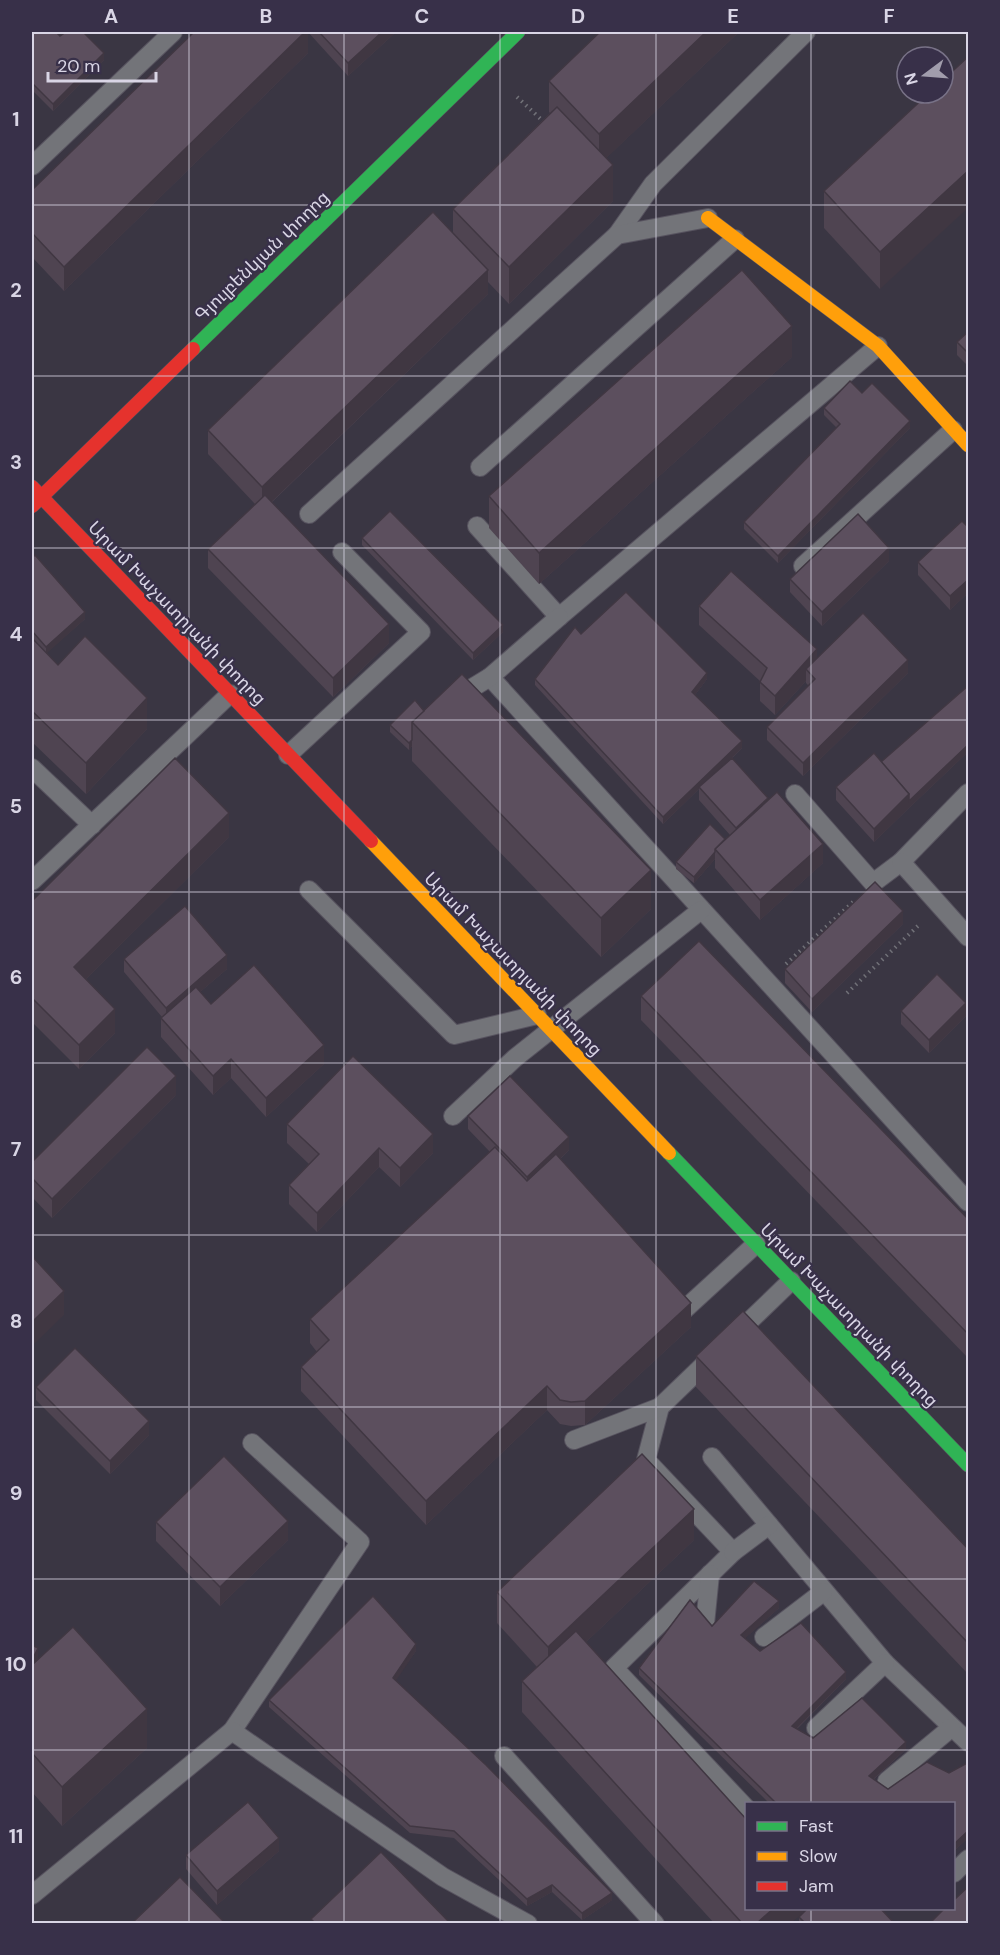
<svg xmlns="http://www.w3.org/2000/svg" width="1000" height="1955" viewBox="0 0 1000 1955" font-family="'DM Sans','Noto Sans Armenian',sans-serif">
<style>
.lines{fill:none;stroke-linecap:round;stroke-linejoin:round}
.lane-casing{stroke:#57535f;stroke-width:20}
.fast-casing{stroke:#57535f;stroke-width:15}
.slow-casing{stroke:#57535f;stroke-width:15}
.jam-casing{stroke:#57535f;stroke-width:15}
.path{stroke:#717178;stroke-width:4;stroke-dasharray:1.5 4.5;stroke-linecap:butt}
.lane{stroke:#737479;stroke-width:18}
.fast{stroke:#30b455;stroke-width:14}
.slow{stroke:#ff9f0a;stroke-width:14}
.jam{stroke:#e5322d;stroke-width:14}
.wall{fill:#4f4451}
.shaded-wall{fill:#403742}
.building{fill:#5c4f5e;stroke:#403742;stroke-width:1.5}
.grid{fill:none;stroke:#d9d5e5;stroke-width:1.5;stroke-opacity:0.55}
.labels{text-anchor:middle;dominant-baseline:central;stroke-width:4.5;stroke-linejoin:round;paint-order:stroke}
.street-label{font-size:18px;fill:#d9d5e5;stroke:#383049}
.neatline{fill:none;stroke:#d9d5e5;stroke-width:2}
.grid-label{font-size:20px;text-anchor:middle;font-weight:bold;fill:#d9d5e5}
</style>
<rect width="100%" height="100%" fill="#3a3643"/>
<g class="lines">
<defs>
<g id="lane">
<polyline points="32,166 173,32"/>
<polyline points="617,235 653,184 806,32"/>
<polyline points="480,467 735,239"/>
<polyline points="309,514 617,235 708,218"/>
<polyline points="477,526 559,617 878,346"/>
<polyline points="803,566 953,430"/>
<polyline points="490,677 968,1202"/>
<polyline points="454,699 490,677 559,617"/>
<polyline points="288,755 421,632 342,552"/>
<polyline points="32,768 92,825"/>
<polyline points="795,794 873,883 901,862 968,793"/>
<polyline points="901,862 968,937"/>
<polyline points="32,881 230,694"/>
<polyline points="309,890 454,1035 537,1015"/>
<polyline points="453,1116 515,1058 701,910"/>
<polyline points="673,1320 756,1244"/>
<polyline points="734,1336 791,1281"/>
<polyline points="712,1357 660,1407 646,1460 733,1552 614,1668 746,1808"/>
<polyline points="574,1440 660,1407"/>
<polyline points="712,1457 885,1663 968,1742"/>
<polyline points="733,1552 769,1525"/>
<polyline points="764,1637 823,1592"/>
<polyline points="695,1638 705,1624 710,1574"/>
<polyline points="816,1728 885,1663"/>
<polyline points="232,1731 360,1542 252,1443"/>
<polyline points="504,1756 655,1924"/>
<polyline points="887,1781 951,1728"/>
<polyline points="954,1873 968,1859"/>
<polyline points="32,1895 232,1731 443,1877 528,1924"/>
</g>
<g id="fast">
<polyline points="193,349 518,32"/>
<polyline points="669,1153 968,1465"/>
</g>
<g id="slow">
<polyline points="708,218 878,346 968,445"/>
<polyline points="371,841 669,1153"/>
</g>
<g id="jam">
<polyline points="32,487 371,841"/>
<polyline points="32,506 193,349"/>
</g>
</defs>
<use href="#lane" class="lane-casing"/>
<use href="#fast" class="fast-casing"/>
<use href="#slow" class="slow-casing"/>
<use href="#jam" class="jam-casing"/>
<g class="path">
<polyline points="517,97 545,123"/>
<polyline points="786,964 853,902"/>
<polyline points="847,993 920,924"/>
</g>
<use href="#lane" class="lane"/>
<use href="#fast" class="fast"/>
<use href="#slow" class="slow"/>
<use href="#jam" class="jam"/>
</g>
<g class="wall">
<polygon points="32,32 60,36 104,60 53,111 32,90"/>
<polygon points="194,32 396,32 348,76 308,32 308,53 64,291 32,257 32,190"/>
<polygon points="600,32 739,32 606,158 613,201 509,304 488,282 488,294 272,502 389,643 333,697 208,568 208,549 255,504 208,454 208,430 453,232 453,209 550,113 549,112 549,81"/>
<polygon points="929,93 880,289 824,228 824,191"/>
<polygon points="969,331 969,367 957,355 957,342"/>
<polygon points="792,357 539,584 489,528 489,496"/>
<polygon points="862,393 910,428 778,563 744,529 744,522 837,428 824,415 824,408"/>
<polygon points="969,528 969,592 950,610 918,575 918,562"/>
<polygon points="362,538 503,632 473,660 362,545"/>
<polygon points="32,558 85,619 46,653 58,665 147,729 86,794 32,742"/>
<polygon points="889,561 822,626 790,592 790,579"/>
<polygon points="699,606 817,658 908,673 803,776 767,740 767,727 809,686 806,683 806,681 775,715 760,701 760,681 699,625"/>
<polygon points="581,634 707,679 695,695 742,748 732,758 823,863 760,920 715,868 715,859 694,883 676,869 676,862 725,839 730,835 699,800 699,789 663,824 535,685 535,679"/>
<polygon points="969,685 969,751 909,808 874,842 836,800 836,787 881,762"/>
<polygon points="424,711 651,909 601,957 412,761 412,746 409,750 390,732 390,725"/>
<polygon points="229,837 86,979 115,1033 79,1069 33,1023 32,901"/>
<polygon points="903,924 812,1012 785,983 785,969"/>
<polygon points="124,959 227,969 200,992 211,1004 324,1064 266,1117 231,1078 213,1095 161,1037 161,1018 162,1017 124,972"/>
<polygon points="641,996 969,1220 969,1359 641,1020"/>
<polygon points="901,1011 966,1016 929,1053 901,1024"/>
<polygon points="176,1095 52,1218 32,1197 32,1162"/>
<polygon points="468,1116 569,1150 560,1159 691,1327 585,1425 571,1426 560,1424 547,1410 426,1525 301,1391 301,1367 317,1352 310,1343 310,1319 490,1152 468,1129"/>
<polygon points="287,1124 433,1153 400,1187 379,1167 317,1232 289,1204 289,1185 309,1164 287,1143"/>
<polygon points="696,1356 969,1550 969,1675 696,1387"/>
<polygon points="36,1387 149,1435 110,1474 36,1400"/>
<polygon points="156,1522 288,1540 220,1606 156,1541"/>
<polygon points="694,1540 586,1642 803,1908 791,1923 714,1923 522,1712 522,1681 537,1667 497,1623 497,1592"/>
<polygon points="754,1581 779,1601 779,1608 745,1638 760,1651 801,1623 846,1672 846,1679 797,1729 813,1738 862,1698 906,1742 906,1749 874,1779 888,1789 927,1762 949,1773 969,1762 969,1837 954,1851 954,1803 769,1803 639,1675 639,1668 690,1600 712,1626"/>
<polygon points="32,1645 38,1659 147,1748 62,1826 32,1792"/>
<polygon points="416,1651 395,1680 612,1900 582,1920 552,1892 527,1906 454,1838 410,1833 269,1707 269,1700"/>
<polygon points="279,1851 217,1905 186,1869 186,1855"/>
<polygon points="883,1908 883,1912 894,1923 799,1923 799,1917"/>
</g>
<g class="shaded-wall">
<polygon points="305,32 308,32 308,53 64,291 64,267"/>
<polygon points="382,32 396,32 348,76 348,63"/>
<polygon points="706,32 739,32 599,165 599,134"/>
<polygon points="104,53 104,60 53,111 53,104"/>
<polygon points="613,165 613,201 509,304 509,267"/>
<polygon points="969,170 969,207 880,289 880,252"/>
<polygon points="488,270 488,294 262,511 262,487"/>
<polygon points="792,326 792,357 539,584 539,553"/>
<polygon points="910,421 910,428 778,563 778,556"/>
<polygon points="889,548 889,561 822,626 822,612"/>
<polygon points="969,579 969,592 950,610 950,596"/>
<polygon points="85,612 85,619 46,654 46,647"/>
<polygon points="389,624 389,643 333,697 333,678"/>
<polygon points="503,625 503,632 473,660 473,653"/>
<polygon points="817,649 817,668 806,669 806,681 775,715 775,696"/>
<polygon points="908,660 908,673 803,776 803,763"/>
<polygon points="707,673 707,679 692,699 692,692"/>
<polygon points="147,698 147,729 86,794 86,763"/>
<polygon points="412,740 412,746 409,750 409,743"/>
<polygon points="742,741 742,748 700,788 699,787 699,789 663,824 663,817"/>
<polygon points="969,744 969,751 909,808 874,842 874,829 909,794"/>
<polygon points="768,798 768,812 736,841 736,828"/>
<polygon points="229,813 229,837 74,991 74,967"/>
<polygon points="823,844 823,863 760,920 760,900"/>
<polygon points="715,852 715,859 694,883 694,877"/>
<polygon points="651,870 651,909 601,957 601,918"/>
<polygon points="903,911 903,924 812,1012 812,999"/>
<polygon points="227,955 227,969 166,1021 166,1008"/>
<polygon points="33,999 33,1023 32,1024 32,1000"/>
<polygon points="966,1003 966,1016 929,1053 929,1040"/>
<polygon points="115,1009 115,1033 79,1069 79,1045"/>
<polygon points="324,1045 324,1064 266,1117 266,1098"/>
<polygon points="231,1059 231,1078 213,1095 213,1076"/>
<polygon points="176,1076 176,1095 52,1218 52,1199"/>
<polygon points="433,1134 433,1153 400,1187 400,1168"/>
<polygon points="569,1137 569,1150 527,1190 527,1177"/>
<polygon points="379,1148 379,1167 317,1232 317,1213"/>
<polygon points="64,1291 64,1315 32,1346 32,1322"/>
<polygon points="691,1303 691,1327 585,1425 585,1401"/>
<polygon points="547,1386 547,1410 426,1525 426,1501"/>
<polygon points="149,1421 149,1435 110,1474 110,1461"/>
<polygon points="694,1509 694,1540 548,1678 548,1647"/>
<polygon points="288,1521 288,1540 220,1606 220,1587"/>
<polygon points="779,1601 779,1608 741,1642 741,1635"/>
<polygon points="416,1644 416,1651 393,1685 393,1678"/>
<polygon points="38,1648 38,1661 32,1674 32,1660"/>
<polygon points="846,1672 846,1679 792,1733 792,1726"/>
<polygon points="147,1709 147,1748 62,1826 62,1787"/>
<polygon points="906,1742 906,1749 869,1783 869,1776"/>
<polygon points="969,1830 969,1837 954,1851 954,1844"/>
<polygon points="279,1838 279,1851 217,1905 217,1891"/>
<polygon points="552,1885 552,1892 527,1906 527,1899"/>
<polygon points="612,1893 612,1900 582,1920 582,1913"/>
<polygon points="774,1908 803,1908 803,1913 791,1923 757,1923"/>
</g>
<g class="building">
<polygon points="32,32 56,32 60,36 66,32 83,32 104,53 53,104 32,83"/>
<polygon points="194,32 305,32 64,267 32,233 32,190"/>
<polygon points="319,32 382,32 348,63"/>
<polygon points="600,32 706,32 599,134 549,81"/>
<polygon points="969,56 969,170 880,252 824,191 929,93 943,93 943,80"/>
<polygon points="557,107 613,165 509,267 453,209"/>
<polygon points="433,212 488,270 262,487 208,430"/>
<polygon points="742,270 792,326 539,553 489,496"/>
<polygon points="969,331 969,354 957,342"/>
<polygon points="850,381 862,393 872,383 910,421 778,556 744,522 840,424 824,408"/>
<polygon points="265,495 389,624 333,678 208,549"/>
<polygon points="390,511 503,625 473,653 362,538"/>
<polygon points="858,514 889,548 822,612 790,579"/>
<polygon points="962,521 969,528 969,579 950,596 918,562"/>
<polygon points="35,555 85,612 46,647 32,631 32,558"/>
<polygon points="731,571 817,649 775,696 760,682 767,668 699,606"/>
<polygon points="626,592 707,673 692,692 742,741 663,817 535,679 575,627 581,634"/>
<polygon points="863,613 908,660 803,763 767,727 815,679 806,669"/>
<polygon points="85,636 147,698 86,763 32,711 32,638 58,665"/>
<polygon points="462,674 651,870 601,918 412,722"/>
<polygon points="969,685 969,744 909,801 909,794 881,762"/>
<polygon points="415,700 424,711 412,722 412,740 409,743 390,725"/>
<polygon points="874,753 909,794 874,829 836,787"/>
<polygon points="175,758 229,813 74,967 115,1009 79,1045 33,999 32,1000 32,901"/>
<polygon points="732,758 768,798 736,828 699,787"/>
<polygon points="777,792 823,844 760,900 715,849"/>
<polygon points="710,824 725,839 715,849 715,852 694,877 676,862"/>
<polygon points="875,882 903,911 812,999 785,969"/>
<polygon points="185,906 227,955 166,1008 124,959"/>
<polygon points="699,941 969,1220 969,1335 641,996"/>
<polygon points="254,965 324,1045 266,1098 231,1059 213,1076 161,1018 196,987 211,1004"/>
<polygon points="937,974 966,1003 929,1040 901,1011"/>
<polygon points="147,1047 176,1076 52,1199 32,1178 32,1162"/>
<polygon points="353,1056 433,1134 400,1168 379,1148 317,1213 289,1185 319,1154 287,1124"/>
<polygon points="510,1076 569,1137 527,1177 468,1116"/>
<polygon points="495,1147 527,1181 556,1154 691,1303 585,1401 571,1402 560,1400 547,1386 426,1501 301,1367 329,1340 310,1319"/>
<polygon points="32,1256 64,1291 32,1322"/>
<polygon points="743,1311 969,1550 969,1644 696,1356"/>
<polygon points="75,1348 149,1421 110,1461 36,1387"/>
<polygon points="642,1454 694,1509 548,1647 497,1592"/>
<polygon points="224,1456 288,1521 220,1587 156,1522"/>
<polygon points="754,1581 779,1601 741,1635 760,1651 801,1623 846,1672 792,1726 813,1738 862,1698 906,1742 869,1776 888,1789 927,1762 949,1773 969,1762 969,1830 954,1844 954,1803 776,1803 639,1668 690,1600 712,1626"/>
<polygon points="373,1596 416,1644 393,1678 486,1765 612,1893 582,1913 552,1885 527,1899 454,1831 410,1826 269,1700"/>
<polygon points="73,1627 147,1709 62,1787 32,1753 32,1665"/>
<polygon points="576,1631 747,1820 747,1908 774,1908 757,1923 742,1923 522,1681"/>
<polygon points="32,1645 38,1648 32,1660"/>
<polygon points="248,1802 279,1838 217,1891 186,1855"/>
<polygon points="381,1852 450,1923 315,1923 311,1919"/>
<polygon points="180,1877 225,1923 132,1923"/>
<polygon points="969,1886 969,1923 930,1923 945,1908 954,1908 954,1900"/>
<polygon points="808,1908 880,1908 894,1923 805,1923 799,1917"/>
</g>
<path class="grid" d="M189 32V1924M344 32V1924M500 32V1924M656 32V1924M811 32V1804M32 205H968M32 376H968M32 548H968M32 720H968M32 892H968M32 1063H968M32 1235H968M32 1407H968M32 1579H968M32 1750H968M811 1908V1924"/>
<g class="labels">
<g class="street-label">
<text transform="translate(262 256) rotate(-44)">Գյուլբենկյան փողոց</text>
<text transform="translate(177 613) rotate(46)">Արամ Խաչատրյանի փողոց</text>
<text transform="translate(513 964) rotate(46)">Արամ Խաչատրյանի փողոց</text>
<text transform="translate(849 1315) rotate(46)">Արամ Խաչատրյանի փողոց</text>
</g>
</g>
<rect width="1000" height="1955" fill="none" stroke="#383049" stroke-width="66"/>
<rect x="745" y="1802" width="210" height="108" fill="#383049" stroke="#787287" stroke-width="1.5"/>
<rect x="757" y="1822" width="30" height="9" fill="#30b455" stroke="#787287" stroke-width="1.5"/>
<text x="799" y="1832" font-size="18" fill="#d9d5e5">Fast</text>
<rect x="757" y="1852" width="30" height="9" fill="#ff9f0a" stroke="#787287" stroke-width="1.5"/>
<text x="799" y="1862" font-size="18" fill="#d9d5e5">Slow</text>
<rect x="757" y="1882" width="30" height="9" fill="#e5322d" stroke="#787287" stroke-width="1.5"/>
<text x="799" y="1892" font-size="18" fill="#d9d5e5">Jam</text>
<g transform="translate(925 75) rotate(254)"><circle r="28" fill="#383049" stroke="#787287" stroke-width="1.5"/>
<path d="M0-4.5L10 22L0 15L-10 22Z" fill="#a19dac"/>
<text y="-9" font-size="16" font-weight="bold" text-anchor="middle" fill="#d9d5e5">N</text>
</g>
<path d="M48 72v9h108v-9" fill="none" stroke="#d9d5e5" stroke-width="3"/>
<text x="57" y="72" font-size="18" fill="#d9d5e5" stroke="#383049" stroke-width="4.5" paint-order="stroke">20 m</text>
<rect x="33" y="33" width="934" height="1889" class="neatline"/>
<g class="grid-label">
<text x="111" y="23">A</text>
<text x="266" y="23">B</text>
<text x="422" y="23">C</text>
<text x="578" y="23">D</text>
<text x="733" y="23">E</text>
<text x="889" y="23">F</text>
<text x="16" y="126">1</text>
<text x="16" y="297">2</text>
<text x="16" y="469">3</text>
<text x="16" y="641">4</text>
<text x="16" y="813">5</text>
<text x="16" y="984">6</text>
<text x="16" y="1156">7</text>
<text x="16" y="1328">8</text>
<text x="16" y="1500">9</text>
<text x="16" y="1671">10</text>
<text x="16" y="1843">11</text>
</g>
</svg>
